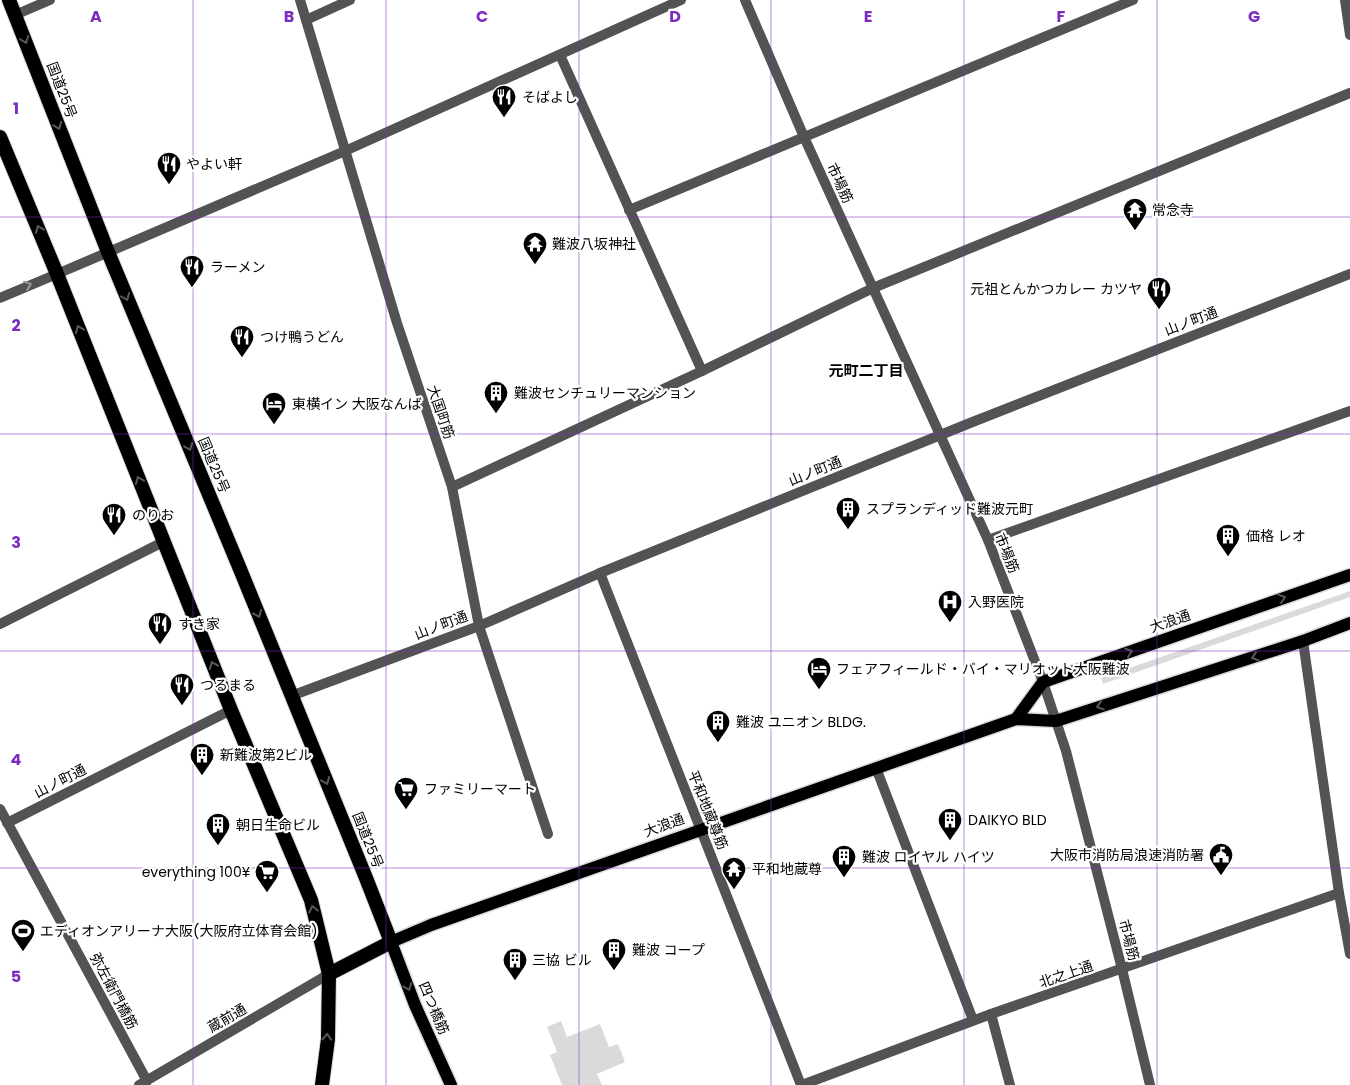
<svg xmlns="http://www.w3.org/2000/svg" width="1350" height="1085" viewBox="0 0 1350 1085" font-family="Poppins,'Noto Sans JP',sans-serif">
<style>
.green{fill:#dadada}
.lines{fill:none;stroke-linecap:round;stroke-linejoin:round}
.primary-casing{stroke:#dbdbdb;stroke-width:15}
.trunk-casing{stroke:#dbdbdb;stroke-width:16}
.minor{stroke:#535353;stroke-width:10}
.tertiary{stroke:#535353;stroke-width:10}
.primary{stroke:#000;stroke-width:12}
.trunk{stroke:#000;stroke-width:14}
.oneway{stroke:#595959}
.oneway2{stroke:#989898}
.grid{fill:none;stroke:#7b2cbf;stroke-width:1;stroke-opacity:0.55}
.labels{text-anchor:middle;dominant-baseline:central;stroke-width:4.5;stroke-linejoin:round;paint-order:stroke}
.street-label{font-size:14px;fill:#000;stroke:#fff}
.poi-label{font-size:14px;fill:#000;stroke:#fff;text-anchor:start}
.neighbourhood-label{font-size:15px;font-weight:bold;fill:#000;stroke:#fff}
.grid-label{font-size:16px;text-anchor:middle;font-weight:bold;fill:#7b2cbf;stroke:#fff;stroke-width:4.5;stroke-linejoin:round;paint-order:stroke}
</style>
<rect width="100%" height="100%" fill="#fff"/>
<g class="green">
<polygon points="1350,591 1350,597 1103,684 1101,678"/>
<polygon points="561,1021 567,1037 600,1024 609,1047 618,1044 625,1062 597,1074 602,1085 562,1085 550,1055 557,1052 547,1027"/>
</g>
<g class="lines">
<defs>
<g id="primary">
<polyline points="1016,719 1043,682 1350,575"/>
<polyline points="451,1085 415,1005 391,942 431,925 1016,719 1056,721 1303,641 1350,623"/>
</g>
<g id="trunk">
<polyline points="9,0 108,252 240,569 366,878 391,942 329,974"/>
<polyline points="0,137 57,274 231,710 311,900 329,974 328,1039 322,1085"/>
</g>
</defs>
<use href="#primary" class="primary-casing"/>
<use href="#trunk" class="trunk-casing"/>
<g class="minor">
<polyline points="300,0 397,323 452,487 479,626 548,834"/>
<polyline points="15,15 50,0"/>
<polyline points="306,20 350,0"/>
<polyline points="560,55 702,371"/>
<polyline points="0,298 57,274"/>
<polyline points="0,624 163,542"/>
<polyline points="7,823 231,710"/>
</g>
<g class="tertiary">
<polyline points="745,0 804,137 988,540 1043,682 1066,751 1122,969 1150,1085"/>
<polyline points="1345,0 1350,35"/>
<polyline points="629,210 1133,0"/>
<polyline points="57,274 345,151 681,0"/>
<polyline points="452,487 702,371 873,288 1350,93"/>
<polyline points="988,540 1350,411"/>
<polyline points="600,573 801,1085"/>
<polyline points="1303,641 1339,893 1350,954"/>
<polyline points="291,696 479,626 600,573 970,423 1350,274"/>
<polyline points="876,768 973,1020"/>
<polyline points="0,809 147,1081"/>
<polyline points="991,1014 1010,1085"/>
<polyline points="139,1085 329,974"/>
<polyline points="802,1085 991,1014 1339,893"/>
</g>
<use href="#primary" class="primary"/>
<use href="#trunk" class="trunk"/>
</g>
<defs><path id="oneway-chevron" d="M-2-3.5L2.5 0L-2 3.5" fill="none" stroke-width="1.6" stroke-linecap="round" stroke-linejoin="round" transform="scale(1.25)"/></defs>
<g class="oneway">
<use href="#oneway-chevron" transform="translate(25 40) rotate(69)"/>
<use href="#oneway-chevron" transform="translate(58 126) rotate(69)"/>
<use href="#oneway-chevron" transform="translate(39 229) rotate(-113)"/>
<use href="#oneway-chevron" transform="translate(126 297) rotate(67)"/>
<use href="#oneway-chevron" transform="translate(79 329) rotate(-112)"/>
<use href="#oneway-chevron" transform="translate(189 447) rotate(67)"/>
<use href="#oneway-chevron" transform="translate(139 480) rotate(-112)"/>
<use href="#oneway-chevron" transform="translate(1282 598) rotate(-19)"/>
<use href="#oneway-chevron" transform="translate(258 614) rotate(68)"/>
<use href="#oneway-chevron" transform="translate(1129 652) rotate(-19)"/>
<use href="#oneway-chevron" transform="translate(1255 657) rotate(162)"/>
<use href="#oneway-chevron" transform="translate(213 665) rotate(-112)"/>
<use href="#oneway-chevron" transform="translate(1100 706) rotate(162)"/>
<use href="#oneway-chevron" transform="translate(326 781) rotate(68)"/>
<use href="#oneway-chevron" transform="translate(313 909) rotate(-103)"/>
<use href="#oneway-chevron" transform="translate(408 987) rotate(69)"/>
<use href="#oneway-chevron" transform="translate(327 1037) rotate(-87)"/>
</g>
<use class="oneway2" href="#oneway-chevron" transform="translate(28 285) rotate(-21)"/>
<path class="grid" d="M193 0V1085M386 0V1085M579 0V1085M771 0V1085M964 0V1085M1157 0V1085M0 217H1350M0 434H1350M0 651H1350M0 868H1350"/>
<defs>
<symbol id="restaurant-pin" viewBox="-11 -11 22 30"><path d="M0 17L-7.5 6A9.5 9.5 0 1 1 7.5 6Z" fill="#000" stroke="#fff"/><path d="M-5-6h1v4h1v-4h1v4h1v-4h1v5L-1.5 .5V6h-2V.5L-5-1ZM5-6V6H3V1.5H1.5Q1.5-4 5-6Z" fill="#fff"/></symbol>
<symbol id="temple-pin" viewBox="-11 -11 22 30"><path d="M0 17L-7.5 6A9.5 9.5 0 1 1 7.5 6Z" fill="#000" stroke="#fff"/><path d="M0-6L5-2H3V0L6.5 2.5H4V6H1.5V3h-3V6H-4V2.5H-6.5L-3 0V-2H-5Z" fill="#fff"/></symbol>
<symbol id="building-pin" viewBox="-11 -11 22 30"><path d="M0 17L-7.5 6A9.5 9.5 0 1 1 7.5 6Z" fill="#000" stroke="#fff"/><path d="M-4-6H4V6H1V3H-1V6H-4ZM-2.5-4.3h1.7v1.8h-1.7ZM.8-4.3h1.7v1.8H.8ZM-2.5-1h1.7V.8h-1.7ZM.8-1h1.7V.8H.8Z" fill="#fff"/></symbol>
<symbol id="hotel-pin" viewBox="-11 -11 22 30"><path d="M0 17L-7.5 6A9.5 9.5 0 1 1 7.5 6Z" fill="#000" stroke="#fff"/><path d="M-6-4.5h1.5V1H6V5H4.5V3h-9V5H-6ZM-4 0a1.8 1.8 0 1 1 3.6 0ZM.5 0V-2.5h3Q6-2.5 6 0Z" fill="#fff"/></symbol>
<symbol id="hospital-pin" viewBox="-11 -11 22 30"><path d="M0 17L-7.5 6A9.5 9.5 0 1 1 7.5 6Z" fill="#000" stroke="#fff"/><path d="M-5-5h3v3.5h4V-5h3V5h-3V1.5h-4V5h-3Z" fill="#fff"/></symbol>
<symbol id="supermarket-pin" viewBox="-11 -11 22 30"><path d="M0 17L-7.5 6A9.5 9.5 0 1 1 7.5 6Z" fill="#000" stroke="#fff"/><path d="M-6-5.5h2.5l.6 2H6L4.5 2H-2.5L-4.4-4H-6ZM-1.5 3.2a1.3 1.3 0 1 0 .1 0ZM3 3.2a1.3 1.3 0 1 0 .1 0Z" fill="#fff"/></symbol>
<symbol id="civic-pin" viewBox="-11 -11 22 30"><path d="M0 17L-7.5 6A9.5 9.5 0 1 1 7.5 6Z" fill="#000" stroke="#fff"/><path d="M-.6-6.5H3V-4.5H.6V-3L4-1V1h2V6H-6V1h2V-1L-.6-3ZM-1.2 2.5V6h2.4V2.5Z" fill="#fff"/></symbol>
<symbol id="stadium-pin" viewBox="-11 -11 22 30"><path d="M0 17L-7.5 6A9.5 9.5 0 1 1 7.5 6Z" fill="#000" stroke="#fff"/><path d="M0-5a6.5 5 0 1 0 0 10a6.5 5 0 1 0 0-10ZM-3.5-1.8h7v3.6h-7Z" fill="#fff"/></symbol>
</defs>
<g fill-rule="evenodd">
<use href="#restaurant-pin" x="490" y="83" width="28" height="38"/>
<use href="#restaurant-pin" x="155" y="150" width="28" height="38"/>
<use href="#temple-pin" x="1121" y="196" width="28" height="38"/>
<use href="#temple-pin" x="521" y="230" width="28" height="38"/>
<use href="#restaurant-pin" x="178" y="253" width="28" height="38"/>
<use href="#restaurant-pin" x="1145" y="275" width="28" height="38"/>
<use href="#restaurant-pin" x="228" y="323" width="28" height="38"/>
<use href="#building-pin" x="482" y="379" width="28" height="38"/>
<use href="#hotel-pin" x="260" y="390" width="28" height="38"/>
<use href="#building-pin" x="834" y="495" width="28" height="38"/>
<use href="#restaurant-pin" x="100" y="501" width="28" height="38"/>
<use href="#building-pin" x="1214" y="522" width="28" height="38"/>
<use href="#hospital-pin" x="936" y="588" width="28" height="38"/>
<use href="#restaurant-pin" x="146" y="610" width="28" height="38"/>
<use href="#hotel-pin" x="805" y="655" width="28" height="38"/>
<use href="#restaurant-pin" x="168" y="671" width="28" height="38"/>
<use href="#building-pin" x="704" y="708" width="28" height="38"/>
<use href="#building-pin" x="188" y="741" width="28" height="38"/>
<use href="#supermarket-pin" x="392" y="775" width="28" height="38"/>
<use href="#building-pin" x="936" y="806" width="28" height="38"/>
<use href="#building-pin" x="204" y="811" width="28" height="38"/>
<use href="#civic-pin" x="1207" y="841" width="28" height="38"/>
<use href="#building-pin" x="830" y="843" width="28" height="38"/>
<use href="#temple-pin" x="720" y="855" width="28" height="38"/>
<use href="#supermarket-pin" x="253" y="858" width="28" height="38"/>
<use href="#stadium-pin" x="9" y="917" width="28" height="38"/>
<use href="#building-pin" x="600" y="936" width="28" height="38"/>
<use href="#building-pin" x="501" y="946" width="28" height="38"/>
</g>
<g class="labels">
<g class="street-label">
<text transform="translate(62 90) rotate(69)">国道25号</text>
<text transform="translate(840 183) rotate(65)">市場筋</text>
<text transform="translate(1191 321) rotate(-21)">山ノ町通</text>
<text transform="translate(441 412) rotate(71)">大国町筋</text>
<text transform="translate(214 465) rotate(67)">国道25号</text>
<text transform="translate(815 471) rotate(-22)">山ノ町通</text>
<text transform="translate(1007 553) rotate(68)">市場筋</text>
<text transform="translate(1170 621) rotate(-19)">大浪通</text>
<text transform="translate(441 625) rotate(-21)">山ノ町通</text>
<text transform="translate(60 781) rotate(-27)">山ノ町通</text>
<text transform="translate(708 810) rotate(68)">平和地蔵尊筋</text>
<text transform="translate(664 825) rotate(-20)">大浪通</text>
<text transform="translate(368 840) rotate(68)">国道25号</text>
<text transform="translate(1129 940) rotate(75)">市場筋</text>
<text transform="translate(1066 974) rotate(-19)">北之上通</text>
<text transform="translate(114 991) rotate(62)">弥左衛門橋筋</text>
<text transform="translate(434 1008) rotate(67)">四つ橋筋</text>
<text transform="translate(227 1018) rotate(-30)">蔵前通</text>
</g>
<g class="poi-label">
<text x="522" y="97">そばよし</text>
<text x="186" y="164">やよい軒</text>
<text x="1152" y="210">常念寺</text>
<text x="552" y="244">難波八坂神社</text>
<text x="210" y="267">ラーメン</text>
<text x="1142" y="289" text-anchor="end">元祖とんかつカレー カツヤ</text>
<text x="260" y="337">つけ鴨うどん</text>
<text x="514" y="393">難波センチュリーマンション</text>
<text x="292" y="404">東横イン 大阪なんば</text>
<text x="866" y="509">スプランディッド難波元町</text>
<text x="132" y="515">のりお</text>
<text x="1246" y="536">価格 レオ</text>
<text x="968" y="602">入野医院</text>
<text x="178" y="624">すき家</text>
<text x="836" y="669">フェアフィールド・バイ・マリオット大阪難波</text>
<text x="200" y="685">つるまる</text>
<text x="736" y="722">難波 ユニオン BLDG.</text>
<text x="220" y="755">新難波第2ビル</text>
<text x="424" y="789">ファミリーマート</text>
<text x="968" y="820">DAIKYO BLD</text>
<text x="236" y="825">朝日生命ビル</text>
<text x="1204" y="855" text-anchor="end">大阪市消防局浪速消防署</text>
<text x="862" y="857">難波 ロイヤル ハイツ</text>
<text x="752" y="869">平和地蔵尊</text>
<text x="250" y="872" text-anchor="end">everything 100¥</text>
<text x="40" y="931">エディオンアリーナ大阪(大阪府立体育会館)</text>
<text x="632" y="950">難波 コープ</text>
<text x="532" y="960">三協 ビル</text>
</g>
<g class="neighbourhood-label">
<text x="866" y="370">元町二丁目</text>
</g>
</g>
<g class="grid-label">
<text x="96" y="22">A</text>
<text x="289" y="22">B</text>
<text x="482" y="22">C</text>
<text x="675" y="22">D</text>
<text x="868" y="22">E</text>
<text x="1061" y="22">F</text>
<text x="1254" y="22">G</text>
<text x="16" y="114">1</text>
<text x="16" y="331">2</text>
<text x="16" y="548">3</text>
<text x="16" y="765">4</text>
<text x="16" y="982">5</text>
</g>
</svg>
